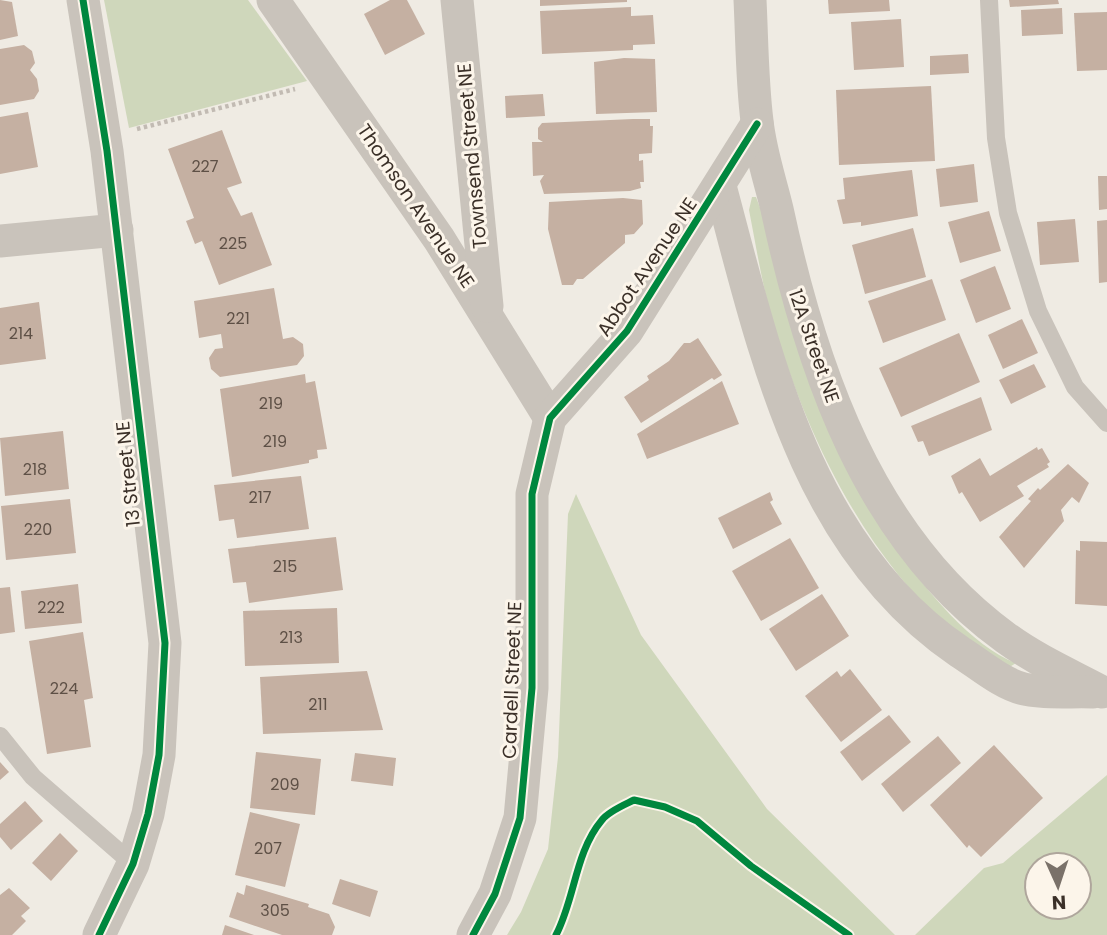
<svg xmlns="http://www.w3.org/2000/svg" width="1107" height="935" viewBox="0 0 1107 935" font-family="Poppins,sans-serif">
<style>
.green{fill:#cfd7bb;fill-rule:evenodd}
.building{fill:#c5b0a2}
.lines{fill:none;stroke-linecap:round;stroke-linejoin:round}
.path{stroke:#c2bbb3;stroke-width:4.5;stroke-dasharray:3.5 3.5;stroke-linecap:butt}
.lane{stroke:#c9c3bb;stroke-width:18}
.street{stroke:#c9c3bb;stroke-width:33}
.cycleway-casing{stroke:#fcf5ea;stroke-width:11}
.cycleway{stroke:#00873e;stroke-width:7}
.labels{text-anchor:middle;dominant-baseline:central;stroke-width:6;stroke-linejoin:round;paint-order:stroke}
.number-label{font-size:16px;fill:#5e5046}
.street-label{font-size:19px;fill:#3b3028;stroke:#fcf5ea}
</style>
<rect width="100%" height="100%" fill="#efebe3"/>
<g class="green">
<polygon points="104,0 248,0 307,81 129,128"/>
<path d="M752 197H756L759 205 899 553C928 591 971 646 1016 663L1008 668C990 657 969 648 954 634 862 551 807 437 772 319 762 284 756 246 749 210Z"/>
<polygon points="576,494 641,635 767,809 895,935 507,935 521,912 548,849 558,757 568,514"/>
<path d="M1107 775V935H915L984 868 1003 863ZM1037 865H1079V907H1037Z"/>
</g>
<g class="building">
<polygon points="0,0 12,2 18,36 0,40"/>
<polygon points="390,0 407,0 425,34 385,55 364,14"/>
<polygon points="540,0 627,0 627,2 540,6"/>
<polygon points="828,0 889,0 890,11 829,14"/>
<polygon points="1009,0 1058,0 1059,4 1010,7"/>
<polygon points="631,7 631,16 653,15 655,44 633,45 633,50 542,54 540,11"/>
<polygon points="1062,8 1063,34 1022,36 1021,10"/>
<polygon points="1107,12 1107,70 1077,71 1074,13"/>
<polygon points="901,19 904,67 854,70 851,22"/>
<polygon points="24,45 32,51 35,63 30,70 37,79 39,91 34,99 0,105 0,49"/>
<polygon points="968,54 969,73 930,75 930,56"/>
<polygon points="624,58 655,59 657,112 596,114 594,62"/>
<polygon points="931,86 935,161 839,165 836,90"/>
<polygon points="543,94 545,116 506,118 505,96"/>
<polygon points="28,112 38,167 0,174 0,117"/>
<polygon points="633,119 650,119 650,126 653,126 652,153 639,154 639,161 643,160 644,182 640,182 641,188 630,191 544,194 540,181 544,175 533,176 532,142 543,142 538,139 538,128 542,123"/>
<polygon points="222,130 242,183 227,188 241,216 252,212 272,265 219,285 202,241 195,244 186,221 194,218 168,149"/>
<polygon points="974,164 978,202 940,207 936,169"/>
<polygon points="912,170 918,216 861,226 861,222 843,224 837,200 845,199 843,178"/>
<polygon points="1098,176 1107,176 1107,209 1099,210"/>
<polygon points="623,198 642,200 643,224 634,234 625,235 625,243 583,279 577,279 573,285 562,285 548,229 549,202"/>
<polygon points="989,211 1001,251 960,263 948,222"/>
<polygon points="1075,219 1079,262 1040,265 1037,222"/>
<polygon points="1107,220 1107,282 1099,283 1097,221"/>
<polygon points="913,228 926,277 865,294 852,245"/>
<polygon points="995,266 1011,309 976,323 960,280"/>
<polygon points="932,279 946,320 883,343 868,301"/>
<polygon points="274,288 283,339 293,337 303,344 304,356 297,365 220,377 211,369 209,358 215,349 223,348 221,334 199,338 194,301"/>
<polygon points="39,302 46,359 0,365 0,308"/>
<polygon points="1022,319 1038,353 1003,369 988,335"/>
<polygon points="959,333 980,382 901,417 879,368"/>
<polygon points="698,338 722,375 714,380 712,378 641,423 624,397 649,380 647,376 669,361 684,343 690,343"/>
<polygon points="1034,364 1046,387 1011,404 999,380"/>
<polygon points="305,374 306,383 315,381 327,449 317,450 318,458 309,460 309,463 232,477 220,389"/>
<polygon points="722,381 739,424 647,459 637,434"/>
<polygon points="981,397 992,430 929,456 923,441 918,442 911,426"/>
<polygon points="63,431 69,489 5,496 0,438"/>
<polygon points="1037,447 1038,450 1042,448 1050,462 1047,464 1049,467 1017,486 1024,496 980,522 962,492 959,494 951,476 980,458 990,476"/>
<polygon points="1068,464 1089,483 1079,503 1072,497 1061,510 1064,521 1024,568 999,537 1031,501 1028,499 1038,488 1040,490"/>
<polygon points="301,476 309,529 237,538 234,519 219,521 214,485"/>
<polygon points="770,492 773,500 770,502 782,524 733,549 718,518"/>
<polygon points="70,499 76,553 6,560 1,506"/>
<polygon points="336,537 343,590 249,603 246,582 233,583 228,549"/>
<polygon points="790,538 819,588 761,621 732,571"/>
<polygon points="1080,541 1107,542 1107,606 1075,604 1076,550 1080,551"/>
<polygon points="78,584 82,623 25,629 21,591"/>
<polygon points="10,587 15,632 0,634 0,588"/>
<polygon points="822,594 849,636 796,671 769,629"/>
<polygon points="337,608 339,663 245,666 243,611"/>
<polygon points="83,632 93,698 84,700 91,747 47,754 29,641"/>
<polygon points="850,669 882,710 841,742 805,696 837,671 841,677"/>
<polygon points="367,671 383,730 263,734 260,677"/>
<polygon points="889,715 911,742 862,781 840,752"/>
<polygon points="938,736 961,763 903,812 881,784"/>
<polygon points="994,745 1043,798 981,857 969,845 967,848 930,805"/>
<polygon points="256,752 321,759 315,815 250,808"/>
<polygon points="355,753 396,758 393,786 351,781"/>
<polygon points="0,762 9,772 0,780"/>
<polygon points="25,801 43,821 11,850 0,837 0,824"/>
<polygon points="250,812 300,824 285,887 235,875"/>
<polygon points="60,833 78,851 51,881 32,863"/>
<polygon points="340,879 378,891 370,917 332,904"/>
<polygon points="246,885 309,904 308,907 329,914 335,927 332,935 282,935 229,917 237,892 244,895"/>
<polygon points="9,888 30,908 21,916 26,921 12,935 0,935 0,895"/>
<polygon points="225,925 254,935 222,935"/>
</g>
<g class="lines">
<polyline class="path" points="137,129 295,89"/>
<g class="lane">
<polyline points="989,0 996,138 1008,213 1038,311 1075,387 1107,423"/>
<polyline points="0,736 33,777 133,864"/>
</g>
<g class="street">
<polyline points="83,0 107,151 165,643 159,755 148,814 133,864 99,935"/>
<polyline points="273,0 439,239 550,418"/>
<polyline points="457,0 487,306"/>
<path d="M750 0C752 40 752 81 757 121 760 151 770 180 777 209 811 368 868 538 1006 638 1036 660 1070 675 1102 692"/>
<path d="M720 186C765 354 806 548 960 652 979 664 1002 684 1024 689 1045 694 1072 691 1093 692"/>
<polyline points="0,241 117,230"/>
<polyline points="473,935 495,894 520,818 532,688 532,494 550,418 627,331 757,124"/>
</g>
<defs>
<g id="cycleway">
<polyline points="83,0 107,151 165,643 159,755 148,814 133,864 99,935"/>
<polyline points="473,935 495,894 520,818 532,688 532,494 550,418 627,331 757,124"/>
<path d="M556 935C575 899 575 852 602 820 609 811 624 805 634 800L665 807 697 821 751 866 849 935"/>
</g>
</defs>
<use href="#cycleway" class="cycleway-casing"/>
<use href="#cycleway" class="cycleway"/>
</g>
<g class="labels">
<g class="number-label">
<text x="205" y="166">227</text>
<text x="233" y="243">225</text>
<text x="238" y="318">221</text>
<text x="21" y="333">214</text>
<text x="271" y="403">219</text>
<text x="275" y="441">219</text>
<text x="35" y="469">218</text>
<text x="260" y="497">217</text>
<text x="38" y="529">220</text>
<text x="285" y="566">215</text>
<text x="51" y="607">222</text>
<text x="291" y="637">213</text>
<text x="64" y="688">224</text>
<text x="318" y="704">211</text>
<text x="285" y="784">209</text>
<text x="268" y="848">207</text>
<text x="275" y="910">305</text>
</g>
<g class="street-label">
<text transform="translate(472 156) rotate(-95)">Townsend Street NE</text>
<text transform="translate(416 206) rotate(56)">Thomson Avenue NE</text>
<text transform="translate(647 267) rotate(-56)">Abbot Avenue NE</text>
<text transform="translate(814 346) rotate(71)">12A Street NE</text>
<text transform="translate(128 474) rotate(-96)">13 Street NE</text>
<text transform="translate(512 680) rotate(-88)">Cardell Street NE</text>
</g>
</g>
<g transform="translate(1058 886) rotate(177)"><circle r="33" fill="#fcf5ea" stroke="#afa69c" stroke-width="2"/>
<path d="M0-5L12 26L0 18L-12 26Z" fill="#7a7169"/>
<text y="-10" font-size="19" font-weight="bold" text-anchor="middle" fill="#3b3028">N</text>
</g>
</svg>
